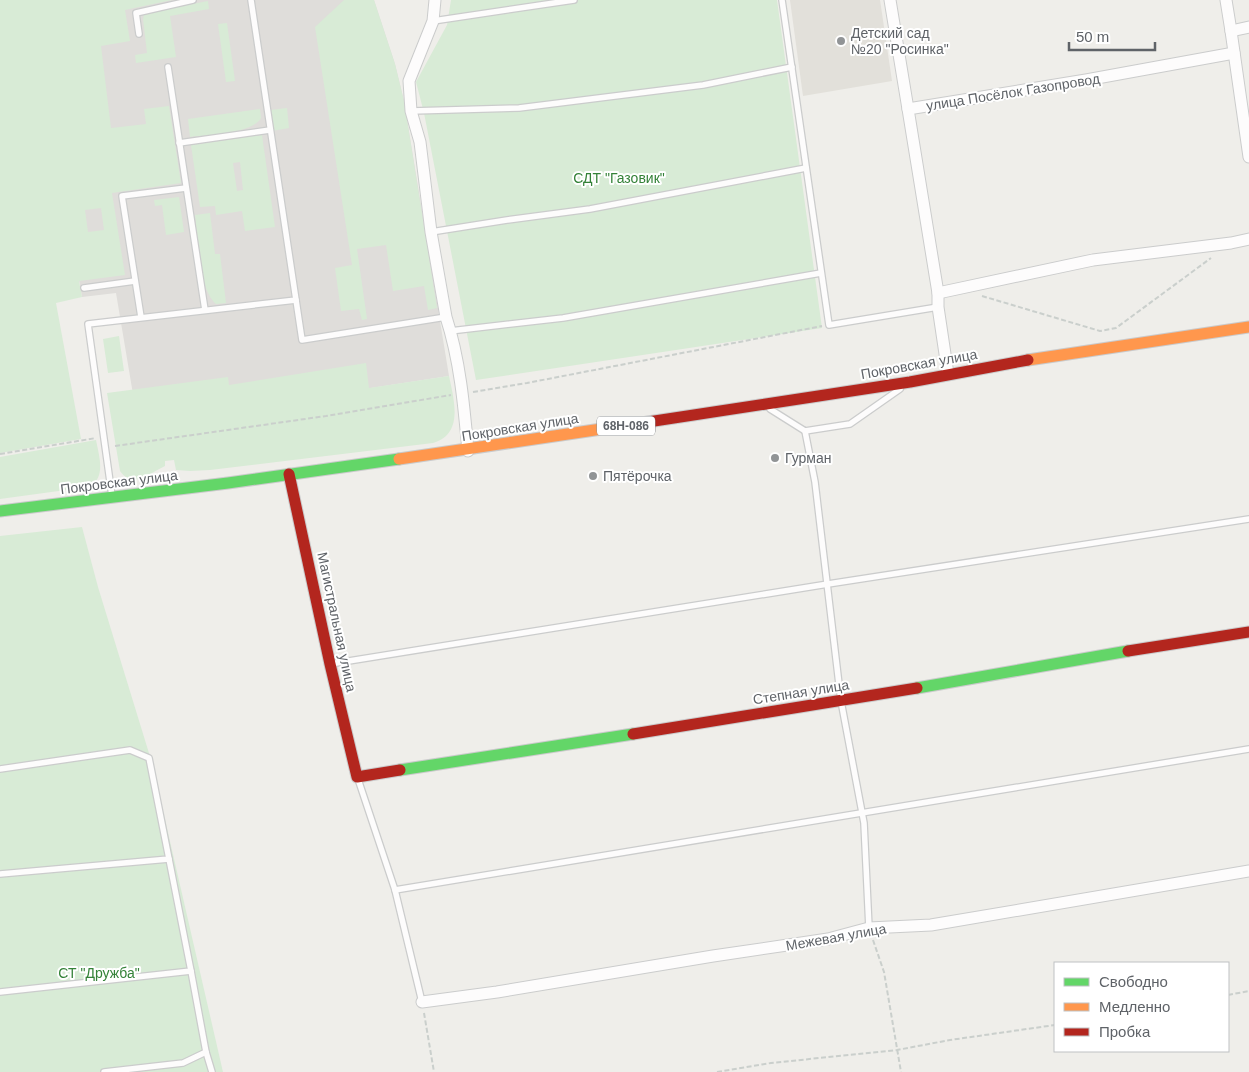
<svg xmlns="http://www.w3.org/2000/svg" width="1249" height="1072" viewBox="0 0 1249 1072" font-family="Helvetica,sans-serif">
<style>
.industrial{fill:#dfddda}
.education{fill:#e2e0da}
.green{fill:#d8ebd6;fill-rule:evenodd}
.lines{fill:none;stroke-linecap:round;stroke-linejoin:round}
.lane-casing{stroke:#cbcccc;stroke-width:8}
.street-casing{stroke:#cbcccc;stroke-width:13}
.fast-casing{stroke:#cacacb;stroke-width:13}
.slow-casing{stroke:#cacacb;stroke-width:13}
.jam-casing{stroke:#cacacb;stroke-width:13}
.path{stroke:#cacfcc;stroke-width:2;stroke-dasharray:5 2.5;stroke-linecap:butt}
.lane{stroke:#fdfcfc;stroke-width:5.5}
.street{stroke:#fdfcfc;stroke-width:11}
.fast{stroke:#63d668;stroke-width:11}
.slow{stroke:#ff974d;stroke-width:11}
.jam{stroke:#b3261e;stroke-width:11}
.poi-dot{fill:#919496;stroke:#fff;stroke-width:2}
.labels{text-anchor:middle;dominant-baseline:central;stroke-width:4;stroke-linejoin:round;paint-order:stroke}
.shield{fill:#fff;stroke:#8f9295;stroke-width:1}
.shield-label{font-size:12px;font-weight:bold;fill:#5f6368}
.poi-label{font-size:14px;fill:#5f6368;stroke:#fff;text-anchor:start}
.street-label{font-size:14px;fill:#5f6368;stroke:#fff}
.park-label{font-size:14px;fill:#348238;stroke:#fff}
</style>
<rect width="100%" height="100%" fill="#efeeea"/>
<polygon class="industrial" points="21,0 374,0 395,64 404,101 449,376 138,424 116,293 82,297 68,219"/>
<polygon class="education" points="790,0 880,0 892,81 803,96"/>
<g class="green">
<path d="M0 0H172L125 10 130 41 101 46 111 128 146 124 144 109 169 106 181 183 112 193 125 275 79 281 82 297 56 303 81 439 0 453ZM101 208 104 230 88 232 85 210Z"/>
<polygon points="344,0 374,0 395,64 404,101 437,308 428,310 424,286 393,291 386,245 357,249 367,319 362,320 359,309 341,311 335,268 352,265 315,27"/>
<polygon points="451,0 777,0 822,328 476,380 424,113 416,82 447,25"/>
<polygon points="208,1 209,9 170,16 176,57 136,63 135,55 147,53 143,19 144,15 172,8"/>
<polygon points="227,23 235,81 226,82 218,24"/>
<polygon points="287,108 289,128 272,131 270,110"/>
<path d="M260 109 261 118C252 134 207 135 190 137L188 119Z"/>
<path d="M262 135 275 227 245 231 242 211 216 215 215 206 200 207 191 145ZM240 162 243 190 237 191 233 163Z"/>
<polygon points="179,197 184,232 166,235 162,205 155,206 154,200"/>
<path d="M210 213 215 254H220L226 303 216 304C198 288 198 239 195 215Z"/>
<polygon points="119,336 124,371 108,373 103,339"/>
<path d="M366 363 369 388 449 376C454 400 464 434 433 443L210 470 190 471 176 470 174 460 165 461V466C150 473 132 489 120 471L107 393 228 377 229 385Z"/>
<path d="M96 440C99 456 107 479 88 487L0 499V457Z"/>
<polygon points="82,527 98,587 152,763 223,1072 0,1072 0,536"/>
</g>
<g class="lines">
<defs>
<g id="lane">
<polyline points="782,0 829,325 938,307"/>
<polyline points="433,21 574,0"/>
<polyline points="139,34 136,13 193,0"/>
<polyline points="168,67 205,310"/>
<polyline points="411,111 519,108 703,85 792,67"/>
<polyline points="179,143 270,130"/>
<polyline points="431,232 507,220 590,209 806,168"/>
<polyline points="84,288 135,281"/>
<polyline points="296,300 302,340 446,317"/>
<polyline points="141,317 122,196 186,188"/>
<polyline points="450,331 563,318 821,273"/>
<polyline points="770,409 805,431 850,424 900,389"/>
<polyline points="805,431 815,482 841,701 864,823 869,928"/>
<polyline points="112,496 88,324 296,300 251,0"/>
<polyline points="330,664 828,584 1249,519"/>
<polyline points="0,769 130,750 149,758 169,859 0,874"/>
<polyline points="358,779 395,890 422,1002"/>
<polyline points="395,890 1249,749"/>
<polyline points="0,992 191,971 169,859"/>
<polyline points="206,1052 212,1072"/>
<polyline points="104,1072 183,1063 206,1052 191,971"/>
</g>
<g id="street">
<path d="M435 0 433 21 409 81 411 111 420 142 431 232 446 317C460 360 464 406 468 451"/>
<polyline points="890,0 908,109"/>
<polyline points="1226,0 1231,31 1249,157"/>
<polyline points="1231,31 1249,27"/>
<polyline points="938,293 1093,260 1231,243 1249,239"/>
<polyline points="948,374 938,307 938,293 908,109 1086,80 1234,53"/>
<polyline points="422,1002 497,992 713,956 828,939 869,928 931,925 1249,871"/>
</g>
<g id="fast">
<polyline points="0,511 228,483 399,459"/>
<polyline points="917,688 1128,651"/>
<polyline points="400,770 633,734"/>
</g>
<g id="slow">
<polyline points="1028,360 1249,327"/>
<polyline points="399,459 615,427"/>
</g>
<g id="jam">
<polyline points="615,427 910,382 1028,360"/>
<polyline points="289,474 330,664 357,777 400,770"/>
<polyline points="1128,651 1249,632"/>
<polyline points="633,734 917,688"/>
</g>
</defs>
<use href="#lane" class="lane-casing"/>
<use href="#street" class="street-casing"/>
<use href="#fast" class="fast-casing"/>
<use href="#slow" class="slow-casing"/>
<use href="#jam" class="jam-casing"/>
<g class="path">
<polyline points="982,296 1100,331 1116,328 1211,258"/>
<polyline points="473,392 527,383 822,326"/>
<polyline points="115,446 326,416 451,395"/>
<polyline points="0,454 96,438"/>
<polyline points="873,940 884,972 901,1072"/>
<polyline points="1228,995 1249,991"/>
<polyline points="424,1013 434,1072"/>
<polyline points="717,1072 771,1063 897,1050 950,1040 1055,1025"/>
</g>
<use href="#lane" class="lane"/>
<use href="#street" class="street"/>
<use href="#fast" class="fast"/>
<use href="#slow" class="slow"/>
<use href="#jam" class="jam"/>
</g>
<g class="poi-dot">
<circle cx="841" cy="41" r="5"/>
<circle cx="775" cy="458" r="5"/>
<circle cx="593" cy="476" r="5"/>
</g>
<g class="labels">
<rect class="shield" x="597" y="416.5" width="58" height="19" rx="4"/>
<g class="shield-label">
<text x="626" y="426">68Н-086</text>
</g>
<g class="poi-label">
<text x="851" y="33">Детский сад<tspan x="851" dy="16">№20 "Росинка"</tspan></text>
<text x="785" y="458">Гурман</text>
<text x="603" y="476">Пятёрочка</text>
</g>
<g class="street-label">
<text transform="translate(1013 92) rotate(-9)">улица Посёлок Газопровод</text>
<text transform="translate(919 364) rotate(-10)">Покровская улица</text>
<text transform="translate(520 427) rotate(-9)">Покровская улица</text>
<text transform="translate(119 482) rotate(-7)">Покровская улица</text>
<text transform="translate(337 622) rotate(78)">Магистральная улица</text>
<text transform="translate(801 692) rotate(-9)">Степная улица</text>
<text transform="translate(836 937) rotate(-10)">Межевая улица</text>
</g>
<g class="park-label">
<text x="619" y="178">СДТ "Газовик"</text>
<text x="99" y="973">СТ "Дружба"</text>
</g>
</g>
<rect x="1054" y="962" width="175" height="90" fill="#ffffff" stroke="#bfc1c3"/>
<rect x="1064" y="978" width="25" height="8" fill="#63d668" stroke="#bfc1c3"/>
<text x="1099" y="987" font-size="15" fill="#5f6368">Свободно</text>
<rect x="1064" y="1003" width="25" height="8" fill="#ff974d" stroke="#bfc1c3"/>
<text x="1099" y="1012" font-size="15" fill="#5f6368">Медленно</text>
<rect x="1064" y="1028" width="25" height="8" fill="#b3261e" stroke="#bfc1c3"/>
<text x="1099" y="1037" font-size="15" fill="#5f6368">Пробка</text>
<path d="M1069 42v8h86v-8" fill="none" stroke="#5f6368" stroke-width="2.5"/>
<text x="1076" y="42" font-size="15" fill="#5f6368" stroke="#ffffff" stroke-width="4" paint-order="stroke">50 m</text>
</svg>
